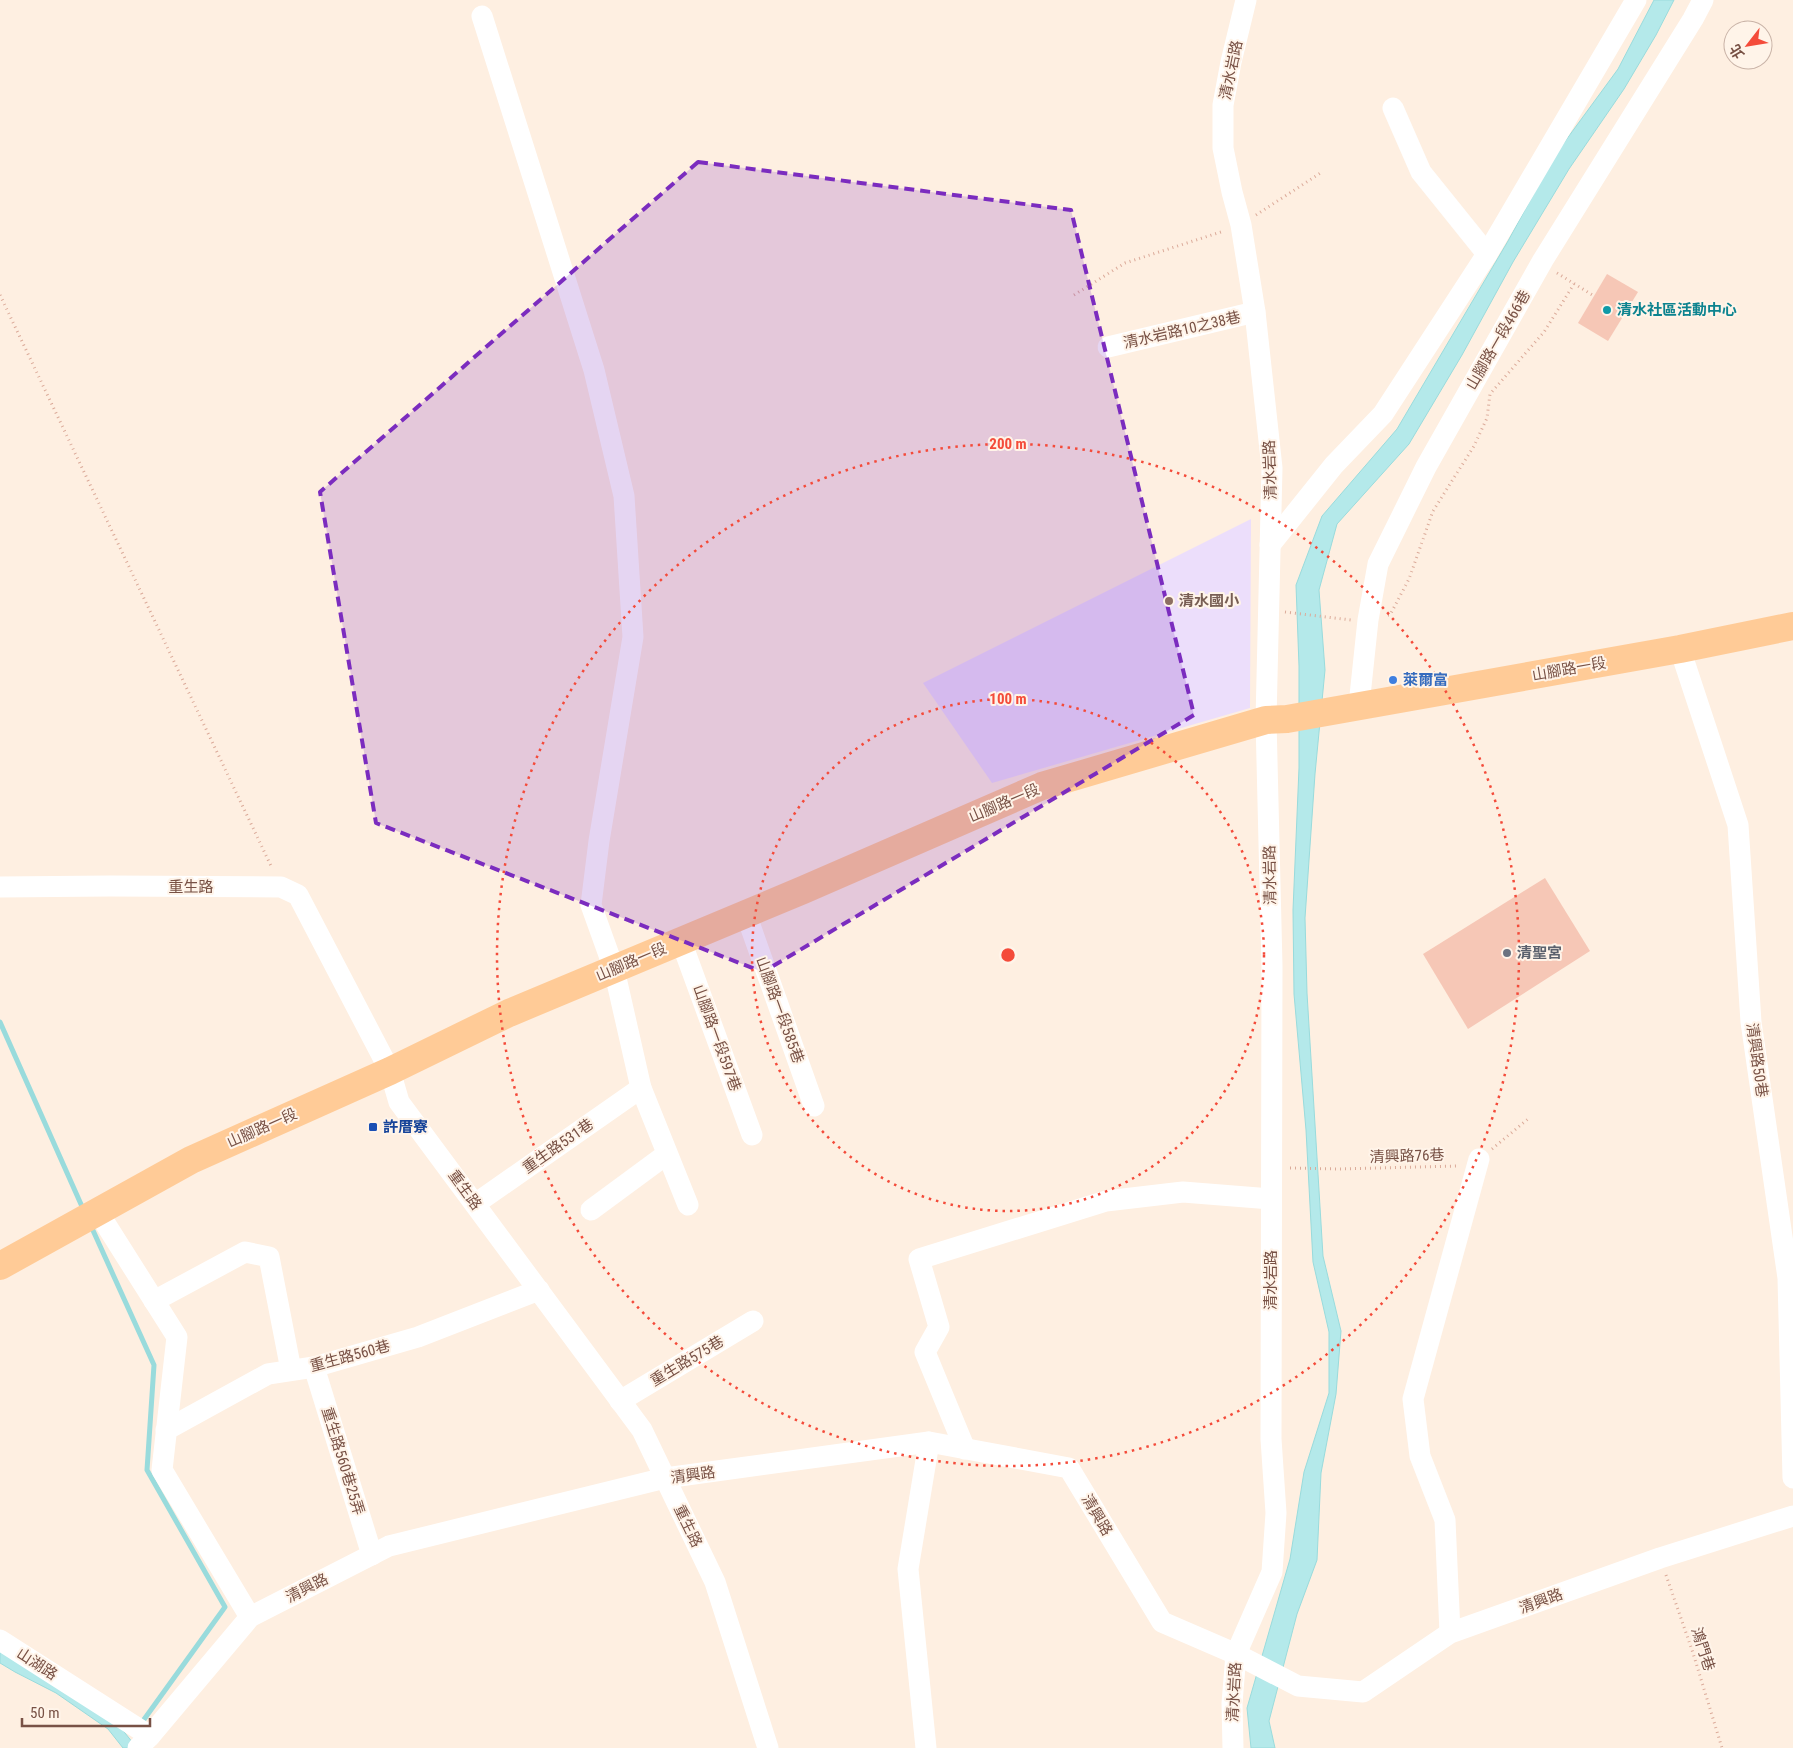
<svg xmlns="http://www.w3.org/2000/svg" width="1793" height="1748" viewBox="0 0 1793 1748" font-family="'Roboto Condensed','Noto Sans TC',sans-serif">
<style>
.education{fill:#ecdefb}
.water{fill:#b4e9ea;stroke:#99dbdc}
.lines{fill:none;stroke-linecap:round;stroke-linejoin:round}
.stream{stroke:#99dbdc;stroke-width:5}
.building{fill:#f6c7b6}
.path{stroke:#dbaa99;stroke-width:3;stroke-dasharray:1 4;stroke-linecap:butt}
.minor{stroke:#fff;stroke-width:21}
.major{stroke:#ffcb97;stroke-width:28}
.marked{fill:#7b2cbf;fill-opacity:0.2;stroke:#7b2cbf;stroke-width:4;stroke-dasharray:10 6;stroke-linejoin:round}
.ring{fill:none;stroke:#f44b3a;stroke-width:2.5;stroke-dasharray:2.5 5}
.culture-dot{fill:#0f9aa8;stroke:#fff4e9;stroke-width:2}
.education-dot{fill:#8d6e63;stroke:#fff4e9;stroke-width:2}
.shop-dot{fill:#3f7fe0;stroke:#fff4e9;stroke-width:2}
.worship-dot{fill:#6b7280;stroke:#fff4e9;stroke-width:2}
.transit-dot{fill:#1a4fb4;stroke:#fff4e9;stroke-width:2}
.labels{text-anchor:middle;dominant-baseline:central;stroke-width:4;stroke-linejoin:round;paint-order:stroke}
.street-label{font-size:15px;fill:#785145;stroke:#fff4e9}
.culture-label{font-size:15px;font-weight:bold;fill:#0d838f;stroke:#fff4e9;text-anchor:start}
.education-label{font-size:15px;font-weight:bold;fill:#785e54;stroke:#fff4e9;text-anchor:start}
.shop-label{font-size:15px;font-weight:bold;fill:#366cbe;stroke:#fff4e9;text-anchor:start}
.worship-label{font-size:15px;font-weight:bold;fill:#5b616d;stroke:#fff4e9;text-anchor:start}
.transit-label{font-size:15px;font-weight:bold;fill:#164399;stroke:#fff4e9;text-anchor:start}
.centre{fill:#f44b3a;stroke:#fff4e9;stroke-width:2.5}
.ring-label{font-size:15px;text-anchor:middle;font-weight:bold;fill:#f44b3a;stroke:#fff4e9;stroke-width:4;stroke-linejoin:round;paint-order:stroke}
</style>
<rect width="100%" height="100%" fill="#feefe1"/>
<polygon class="education" points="1251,519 1250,708 992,783 923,683"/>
<g class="water">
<polygon points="1654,0 1674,0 1656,35 1624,89 1569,169 1513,262 1462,355 1409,444 1337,524 1319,590 1325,670 1315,774 1305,918 1307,993 1323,1256 1341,1331 1336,1394 1321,1473 1317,1560 1297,1614 1269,1721 1275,1748 1251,1748 1247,1708 1290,1559 1304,1472 1329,1393 1329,1332 1313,1262 1306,1130 1294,994 1293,910 1299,768 1299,666 1296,585 1322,516 1397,429 1508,241 1555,155 1618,69"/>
<polygon points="0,1650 117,1723 137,1748 123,1748 108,1729 56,1693 15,1672 0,1663"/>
</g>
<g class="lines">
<g class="stream">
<polyline points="0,1022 84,1211"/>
<polyline points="91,1226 154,1365 147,1470 225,1607 140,1725"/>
</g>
</g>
<g class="building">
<polygon points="1607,274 1638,292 1608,341 1578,323"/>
<polygon points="1545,878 1590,951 1468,1029 1423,954"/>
</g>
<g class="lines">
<g class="path">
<polyline points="1256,215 1322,172"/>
<polyline points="1557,273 1594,296"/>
<polyline points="0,295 272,868"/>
<polyline points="1074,295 1125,263 1224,231"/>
<polyline points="1285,612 1351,620"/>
<polyline points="1388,615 1390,615 1409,579 1433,511 1474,446 1487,418 1490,394 1544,332 1574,284"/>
<polyline points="1492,1149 1528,1119"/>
<polyline points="1290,1168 1338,1169 1458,1166"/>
<polyline points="1666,1575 1693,1653 1722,1748"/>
</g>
<g class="minor">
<polyline points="482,16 594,370 624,496 633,637 599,841 591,905 614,969 641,1088 688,1205"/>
<polyline points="1393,108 1421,172 1487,254"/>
<polyline points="1108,347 1255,312"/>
<polyline points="1270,545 1334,465 1383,414 1487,254 1636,0"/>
<polyline points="1680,649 1738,825 1751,1022 1788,1278 1793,1478"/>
<polyline points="1359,705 1368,620 1378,564 1426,467 1543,260 1693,19 1703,0"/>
<polyline points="0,887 110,886 281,887 298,895 390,1071 399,1102 642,1430 715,1582 768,1748"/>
<polyline points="746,914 814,1106"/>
<polyline points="681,941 752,1135"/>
<polyline points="475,1204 641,1088"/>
<polyline points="591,1210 667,1154"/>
<polyline points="98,1212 177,1337 162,1470 250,1617"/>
<polyline points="154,1301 245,1252 269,1257 291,1370"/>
<polyline points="314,1367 372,1555"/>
<polyline points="620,1401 753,1321"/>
<polyline points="166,1430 268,1374 314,1367 418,1337 539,1290"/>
<polyline points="965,1449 925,1352 939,1327 919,1259 1106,1201 1183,1192 1271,1199"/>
<polyline points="1450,1633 1445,1520 1420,1456 1413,1399 1479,1159"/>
<polyline points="0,1640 150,1736"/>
<polyline points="138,1748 150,1736 250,1617 389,1546 665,1478 929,1442 1069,1468 1162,1622 1236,1654 1298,1686 1363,1692 1450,1633 1660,1558 1793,1516"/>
<polyline points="926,1748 908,1569 929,1442"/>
<polyline points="1233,1748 1232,1703 1236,1654 1272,1572 1276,1513 1271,1439 1272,966 1266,720 1272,468 1255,312 1241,225 1232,192 1223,148 1223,105 1231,62 1246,0"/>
</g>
<polyline class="major" points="0,1266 191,1160 390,1071 509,1013 803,890 1042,786 1266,720 1287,719 1680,649 1793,626"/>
</g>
<path class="marked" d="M698 162 1071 210 1194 715 763 972 376 823 320 492Z"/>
<g class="ring">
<circle cx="1008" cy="955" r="256"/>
<circle cx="1008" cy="955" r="511"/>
</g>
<circle class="culture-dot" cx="1607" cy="310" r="5"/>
<circle class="education-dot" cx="1169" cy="601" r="5"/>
<circle class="shop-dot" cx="1393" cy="680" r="5"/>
<circle class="worship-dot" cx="1507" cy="953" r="5"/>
<rect class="transit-dot" x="368" y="1122" width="10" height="10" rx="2.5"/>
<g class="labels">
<g class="street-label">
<text transform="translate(1231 70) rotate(-78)">清水岩路</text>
<text transform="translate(1182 330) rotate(-13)">清水岩路10之38巷</text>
<text transform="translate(1498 340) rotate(-60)">山腳路一段466巷</text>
<text transform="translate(1270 470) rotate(-92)">清水岩路</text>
<text transform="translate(1569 669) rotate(-10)">山腳路一段</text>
<text transform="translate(1004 803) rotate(-23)">山腳路一段</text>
<text transform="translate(1270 875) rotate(-91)">清水岩路</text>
<text x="191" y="887">重生路</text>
<text transform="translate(631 962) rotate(-23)">山腳路一段</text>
<text transform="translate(780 1010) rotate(70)">山腳路一段585巷</text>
<text transform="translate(717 1038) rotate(70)">山腳路一段597巷</text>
<text transform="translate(1757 1060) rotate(82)">清興路50巷</text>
<text transform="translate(262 1128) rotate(-24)">山腳路一段</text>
<text transform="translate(558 1146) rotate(-35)">重生路531巷</text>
<text transform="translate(1407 1156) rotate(-2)">清興路76巷</text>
<text transform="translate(465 1190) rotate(54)">重生路</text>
<text transform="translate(1271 1280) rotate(-90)">清水岩路</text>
<text transform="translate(350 1356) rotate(-15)">重生路560巷</text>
<text transform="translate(687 1361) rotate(-31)">重生路575巷</text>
<text transform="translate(343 1461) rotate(73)">重生路560巷25弄</text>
<text transform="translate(693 1475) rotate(-8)">清興路</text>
<text transform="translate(1097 1515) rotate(59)">清興路</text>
<text transform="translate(688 1526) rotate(64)">重生路</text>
<text transform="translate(307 1588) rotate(-27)">清興路</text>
<text transform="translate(1541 1601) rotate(-20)">清興路</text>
<text transform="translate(1703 1649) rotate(72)">鴻門巷</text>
<text transform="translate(37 1664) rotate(33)">山湖路</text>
<text transform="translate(1234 1692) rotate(-87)">清水岩路</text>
</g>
<g class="culture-label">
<text x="1617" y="310">清水社區活動中心</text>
</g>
<g class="education-label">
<text x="1179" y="601">清水國小</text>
</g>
<g class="shop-label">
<text x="1403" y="680">萊爾富</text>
</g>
<g class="worship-label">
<text x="1517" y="953">清聖宮</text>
</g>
<g class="transit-label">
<text x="383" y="1127">許厝寮</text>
</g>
</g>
<circle cx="1008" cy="955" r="8" class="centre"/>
<g class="ring-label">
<text x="1008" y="449">200 m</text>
<text x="1008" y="704">100 m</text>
</g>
<g transform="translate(1748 45) rotate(239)"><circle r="24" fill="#fff4e9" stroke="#c9b3a7"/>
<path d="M0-4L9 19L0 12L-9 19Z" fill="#f44b3a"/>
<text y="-8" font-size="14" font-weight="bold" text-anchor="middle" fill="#785145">北</text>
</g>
<path d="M22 1718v8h128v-8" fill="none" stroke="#785145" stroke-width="2.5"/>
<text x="30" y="1718" font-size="15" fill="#785145" stroke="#fff4e9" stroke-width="4" paint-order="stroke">50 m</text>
</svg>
